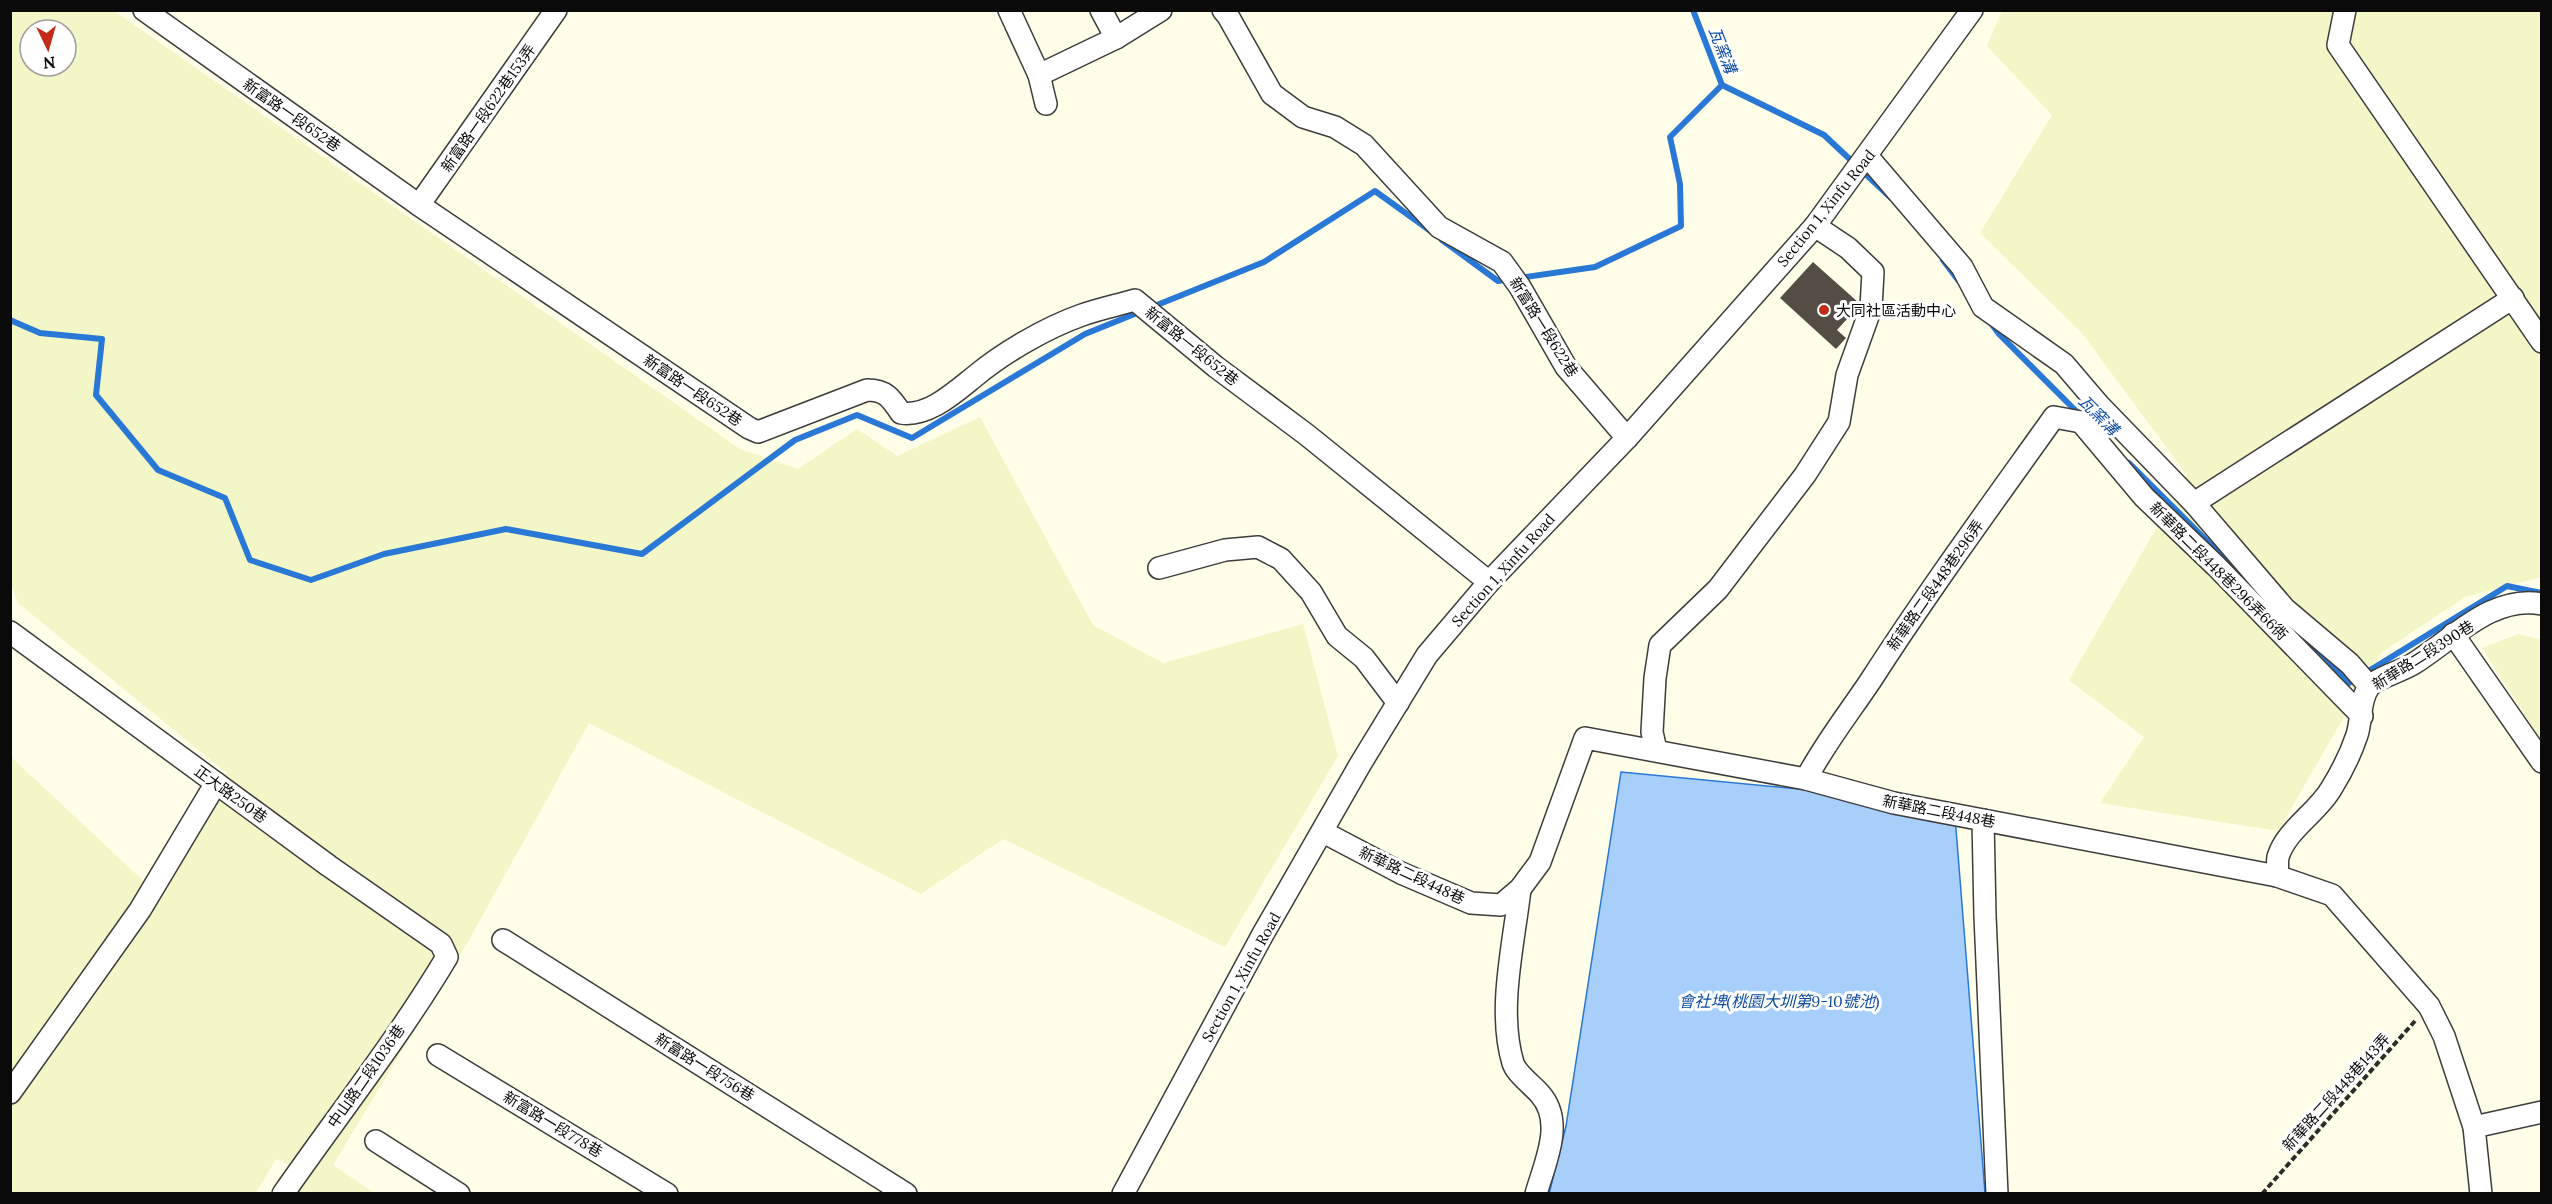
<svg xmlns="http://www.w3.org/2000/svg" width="2552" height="1204" viewBox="0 0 2552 1204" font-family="Lora,'Noto Sans TC',serif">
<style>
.farmland{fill:#f3f6c6;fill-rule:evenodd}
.water{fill:#a8cffa;stroke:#2a78d6;stroke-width:1.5}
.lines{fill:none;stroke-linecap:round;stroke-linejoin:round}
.stream{stroke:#2a78d6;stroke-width:6}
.building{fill:#544d46}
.minor-casing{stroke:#3d3d3d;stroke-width:24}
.path{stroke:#2c2c2c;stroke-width:4;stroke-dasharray:6 3;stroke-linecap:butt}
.minor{stroke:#fff;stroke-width:21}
.poi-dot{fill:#c22b1a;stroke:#fff;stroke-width:2}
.labels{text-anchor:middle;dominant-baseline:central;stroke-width:6;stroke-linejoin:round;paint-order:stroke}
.street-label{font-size:15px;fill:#0a0a0a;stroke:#fff}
.poi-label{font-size:15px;fill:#0a0a0a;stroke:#fff;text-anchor:start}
.water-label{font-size:16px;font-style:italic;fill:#0d4ba3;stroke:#fff}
</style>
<rect width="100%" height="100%" fill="#fffee8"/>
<g class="farmland">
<path d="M113 10 740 449 798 469 857 429 897 456 980 417 1093 625 1163 663 1303 624 1338 756 1225 947 1003 839 921 894 589 723 469 940 333 1165 374 1193H289L302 1171 276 1159 256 1193 11 1194 10 756 151 888 227 773 18 603 11 584V11ZM30 30H66V66H30Z"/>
<polygon points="2002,11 2541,11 2541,577 2465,597 2381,653 2278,831 2100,803 2144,737 2069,680 2187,475 2081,332 1980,233 2052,115 1987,46"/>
<polygon points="2519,634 2541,640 2541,740 2482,648"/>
</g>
<polygon class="water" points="1621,772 1954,804 1985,1193 1549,1194 1566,1126"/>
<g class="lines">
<g class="stream">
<polyline points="1693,10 1722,85 1824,135 1890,197"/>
<polyline points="1442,240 1498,281 1509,279"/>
<polyline points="1943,260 1958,280"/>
<polyline points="1519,278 1595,267 1681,226 1680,184 1670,137 1722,85"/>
<polyline points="1152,307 1264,262 1375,191 1432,232"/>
<polyline points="10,320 40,333 102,339 96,395 158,470 225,498 250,560 311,580 384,554 506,529 642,554 795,440 857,415 912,438 1085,334 1142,311"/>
<polyline points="1990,322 1999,334 2081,416"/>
<polyline points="2129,463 2255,589"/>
<polyline points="2303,637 2349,683 2507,586 2542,593"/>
</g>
</g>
<polygon class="building" points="1813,262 1859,303 1858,307 1837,330 1846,338 1836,349 1780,298"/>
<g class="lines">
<defs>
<g id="minor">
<path d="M144 10 419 205 749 428 758 432 867 390C886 390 891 398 901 413 928 417 954 393 974 377 1003 353 1045 328 1082 315 1099 309 1118 305 1135 300L1216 367 1307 435 1489 582"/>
<polyline points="1009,10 1039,75 1046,104"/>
<polyline points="1101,10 1116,38 1161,10"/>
<polyline points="1223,10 1228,16 1272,94 1303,117 1335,127 1364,145 1439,227 1502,262 1520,287 1566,367 1627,438"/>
<polyline points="2345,10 2338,45 2542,342"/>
<polyline points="1039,75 1116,38"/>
<polyline points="1868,157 1962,267 1983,307 2064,364 2099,405 2194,503 2285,609 2350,664 2369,686"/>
<polyline points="419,205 556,10"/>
<polyline points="2081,422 2144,497 2216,566 2362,716"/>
<polyline points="2194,503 2513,298"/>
<polyline points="1159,568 1225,550 1258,547 1281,559 1311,592 1337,636 1364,658 1398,703"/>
<path d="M10 632 329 866 441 944 447 957C398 1039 338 1115 283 1194"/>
<polyline points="2453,634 2542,762"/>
<polyline points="1656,750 1652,732 1655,678 1660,645 1718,589 1805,475 1839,422 1847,375 1871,308 1873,272 1848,248 1815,226"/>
<path d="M1806 779C1825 743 1849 713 1871 680 1929 590 1992 504 2054 417L2081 422"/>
<polyline points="1983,820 1985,916 1997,1194"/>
<polyline points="1323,832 1401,873 1471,903 1501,905 1520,889 1540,862 1585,738 1806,779 1894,803 2277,876 2332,895 2429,1006 2444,1036 2474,1127 2481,1194"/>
<path d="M2277 876C2278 870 2277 863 2278 857 2286 830 2317 813 2331 789 2341 773 2351 753 2357 735 2362 720 2359 700 2369 687 2376 678 2402 671 2413 664 2452 640 2492 594 2542 604"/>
<path d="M1520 889C1514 943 1497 1010 1513 1063 1516 1073 1532 1085 1540 1094 1565 1122 1545 1162 1536 1194"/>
<polyline points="503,940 906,1194"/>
<polyline points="438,1055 667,1194"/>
<polyline points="10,1093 140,910 216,783"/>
<polyline points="2474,1127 2542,1112"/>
<polyline points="376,1141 459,1194"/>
<polyline points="1123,1194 1263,934 1361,763 1427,655 1489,582 1627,438 1815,226 1972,10"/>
</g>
</defs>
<use href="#minor" class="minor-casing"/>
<polyline class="path" points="2262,1194 2415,1021"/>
<use href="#minor" class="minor"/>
</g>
<circle class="poi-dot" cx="1824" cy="310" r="6"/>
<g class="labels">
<g class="street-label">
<text transform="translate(488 108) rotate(-55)">新富路一段622巷153弄</text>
<text transform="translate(292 115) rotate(35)">新富路一段652巷</text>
<text transform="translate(1826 208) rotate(-51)">Section 1, Xinfu Road</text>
<text transform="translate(1544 327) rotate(58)">新富路一段622巷</text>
<text transform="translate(1192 346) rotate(39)">新富路一段652巷</text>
<text transform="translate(693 390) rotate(34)">新富路一段652巷</text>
<text transform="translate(1503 570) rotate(-48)">Section 1, Xinfu Road</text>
<text transform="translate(2219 571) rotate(45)">新華路二段448巷296弄66衖</text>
<text transform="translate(1935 585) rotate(-55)">新華路二段448巷296弄</text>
<text transform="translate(2423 655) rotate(-32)">新華路二段390巷</text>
<text transform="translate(231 794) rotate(36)">正大路250巷</text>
<text transform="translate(1939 811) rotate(11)">新華路二段448巷</text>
<text transform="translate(1412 875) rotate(25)">新華路二段448巷</text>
<text transform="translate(1241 977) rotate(-61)">Section 1, Xinfu Road</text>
<text transform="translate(705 1067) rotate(32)">新富路一段756巷</text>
<text transform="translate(366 1076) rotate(-55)">中山路二段1036巷</text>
<text transform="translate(2336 1092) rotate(-48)">新華路二段448巷143弄</text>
<text transform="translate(553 1124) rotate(31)">新富路一段778巷</text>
</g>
<g class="poi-label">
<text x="1836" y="310">大同社區活動中心</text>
</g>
<g class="water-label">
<text transform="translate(1723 50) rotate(69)">瓦窯溝</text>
<text transform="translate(2099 415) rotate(45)">瓦窯溝</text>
<text x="1779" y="1001">會社埤(桃園大圳第9-10號池)</text>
</g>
</g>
<rect width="2552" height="1204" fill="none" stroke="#0a0a0a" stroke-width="24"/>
<g transform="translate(48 48) rotate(175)"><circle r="28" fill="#ffffff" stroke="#9d9d9d" stroke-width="1.5"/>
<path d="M0-4.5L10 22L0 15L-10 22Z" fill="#c22b1a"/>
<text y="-9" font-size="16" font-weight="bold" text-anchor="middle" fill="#0a0a0a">N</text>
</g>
</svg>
